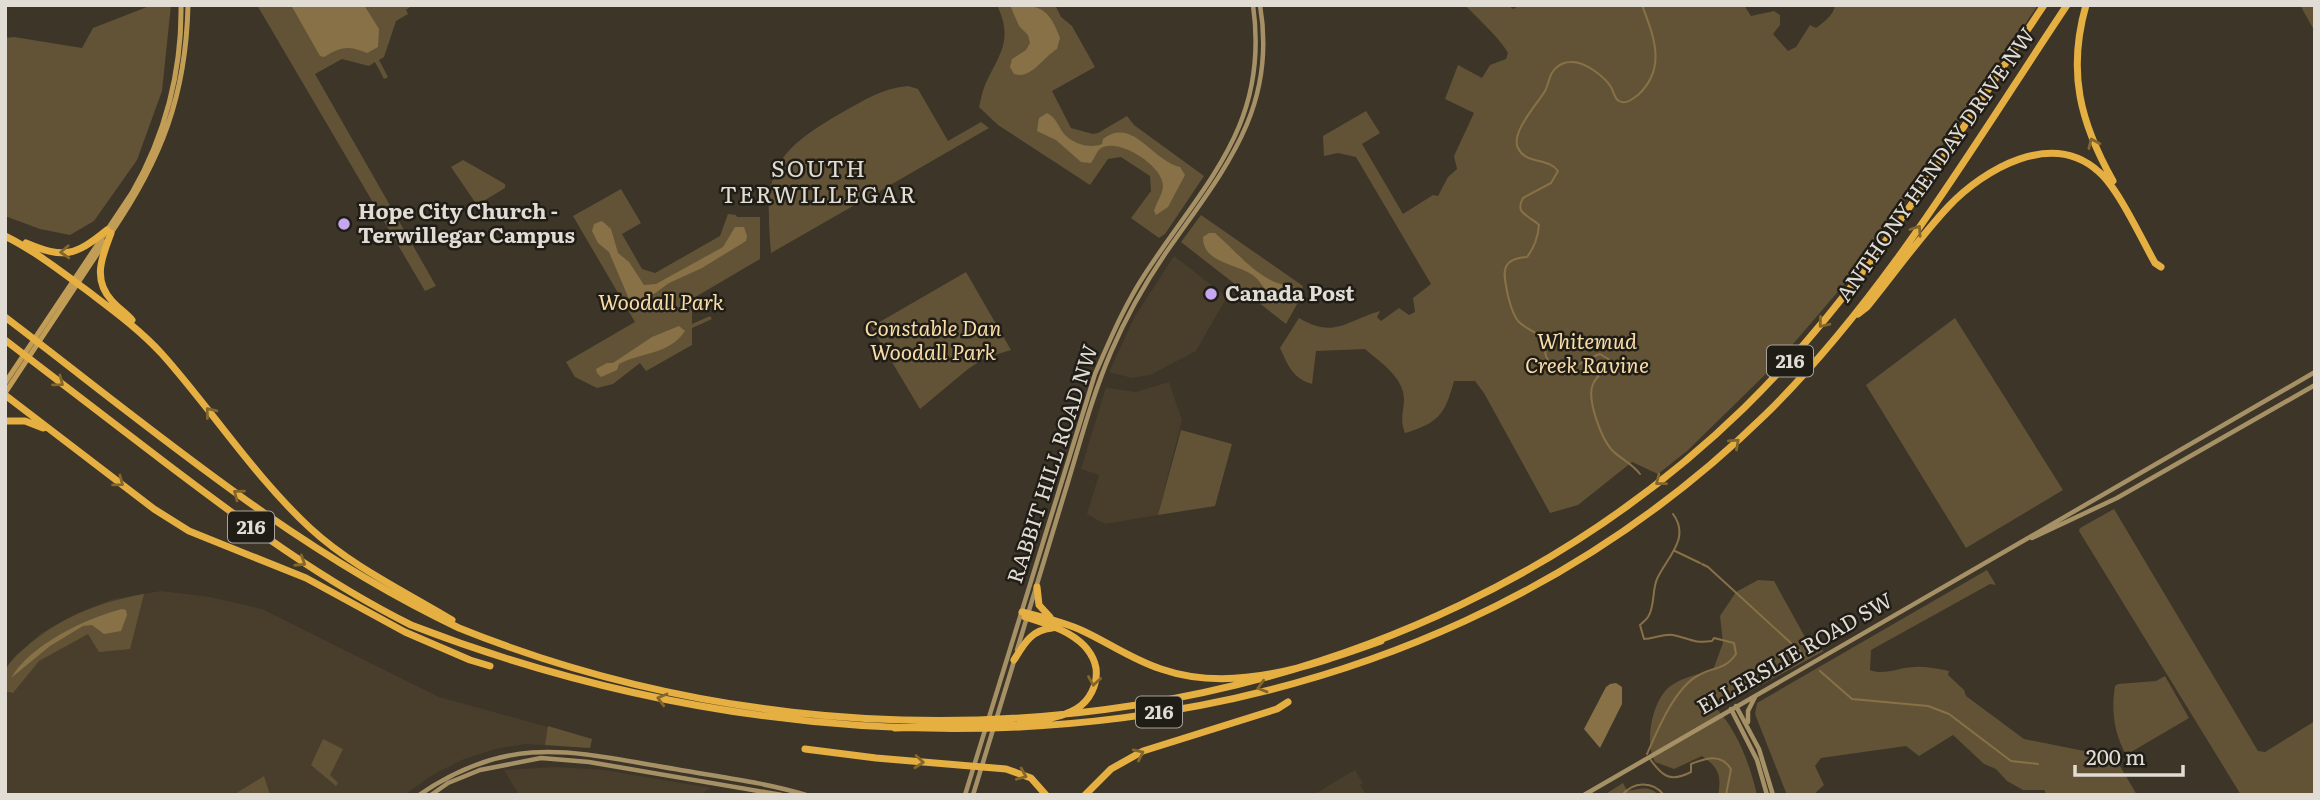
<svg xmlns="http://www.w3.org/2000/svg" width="2320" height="800" font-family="Literata,serif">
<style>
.built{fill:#483e2b}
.green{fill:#625337}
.water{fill:#887146}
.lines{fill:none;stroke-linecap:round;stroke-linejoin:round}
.stream{stroke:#887146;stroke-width:2}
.secondary{stroke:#a69065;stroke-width:4.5}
.primary{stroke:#c19d55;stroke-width:5}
.motorway{stroke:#e6af41;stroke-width:7}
.oneway{stroke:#83662c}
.poi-dot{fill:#c5a7f1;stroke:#201d17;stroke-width:2.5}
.labels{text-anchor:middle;stroke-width:5;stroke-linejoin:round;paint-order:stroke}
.shield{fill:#201d17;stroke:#a7a39b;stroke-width:2}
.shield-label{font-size:19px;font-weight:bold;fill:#e1dcd4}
.street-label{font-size:21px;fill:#e1dcd4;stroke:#201d17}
.poi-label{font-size:21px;font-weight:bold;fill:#e1dcd4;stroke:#201d17;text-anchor:start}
.park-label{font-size:21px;font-style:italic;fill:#fadca6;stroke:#201d17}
.neighbourhood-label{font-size:23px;letter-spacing:2px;fill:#e1dcd4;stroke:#201d17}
</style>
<rect width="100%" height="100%" fill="#3c3528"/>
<path class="built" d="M1174,256L1227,297L1196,351L1150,375L1132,378L1109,372L1135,316Z
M1169,382L1182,420L1158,515L1105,524L1087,514L1099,475L1081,469L1105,390L1107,388L1136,392Z
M161,591L210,597L262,609L439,697L592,739L590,748L525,744L496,749L464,759L432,775L404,795H5V670L15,656L41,633L75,614L113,599Z
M555,767L604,770L711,788L699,795H519L504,770Z
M1355,770L1363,783L1360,785L1366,795H1313Z"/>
<path class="green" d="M152,5H171L162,91L137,160L94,221L70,235L40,229L5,216V38L14,37L82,48L93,28Z
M257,5H413L406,10L408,14L396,21L384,57L379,60L388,77L384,79L375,62L369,66L342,59L315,74L436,286L425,291Z
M997,5H1055L1061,17L1072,26L1095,67L1052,91L1071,128L1093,134L1098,133L1127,116L1134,125L1204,176L1165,234L1159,238L1131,218L1151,191L1150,176L1121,157L1108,159L1090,185L998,125L979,107C981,100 982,92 985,85C999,54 1014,41 997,5Z
M1465,5H1508L1513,9L1520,5H1744L1751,16L1774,11L1780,15V25L1773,34L1788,51L1796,47L1810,25L1816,28C1824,22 1834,15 1835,5H2038L1860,266L1775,365L1687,451L1658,474L1632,462L1578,505L1550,513L1484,393L1475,381H1454C1445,414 1439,423 1405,433C1400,420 1403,414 1404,401C1405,378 1380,362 1365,349L1316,351L1312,384C1292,378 1288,365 1280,348L1299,318C1334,339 1346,321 1380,311L1377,317L1381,321L1399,308L1409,315L1415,312L1413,298L1431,284L1356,157L1338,153L1324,156L1323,136L1366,111L1380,133L1362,144L1403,214L1433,195L1438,196L1448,177L1457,169L1454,156L1474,113L1445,99L1458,65L1482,78L1490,65L1506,59L1508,53C1500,38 1478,19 1465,5Z
M2300,5H2315V32Z
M908,86L918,89L948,141L981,122L989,128L880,191L878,196L874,199L867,198L771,253C764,172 771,153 843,112C864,100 883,88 908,86Z
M463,160L505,184V188L477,205L451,167Z
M621,189L641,223L622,234L642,269L655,273L720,236L728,214L736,215L737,217H760V259L692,299V324L710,316L712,319L692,328V345L646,371L640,363L613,384L597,388L575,377L566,362L635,322L573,216Z
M1201,215L1303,286L1301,297L1286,324L1181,242Z
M966,272L1011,350L985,358L968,369L920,409L871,327Z
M1955,318L2063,490L1966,548L1866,385Z
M1181,430L1232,444L1215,506L1158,515Z
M2114,509L2258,751L2265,752L2315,721V795H2241L2079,531L2080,528Z
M1987,570L1996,585L1990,584L1871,650L1870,670C1884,676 1900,667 1915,667C1926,666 1938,669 1949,671L1948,675L1964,690L1966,696L2024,739L2099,754H2113L2137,795H2047L2044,790H2023L2007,781L1996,769L1984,764L1953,735L1919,756L1906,746L1821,758L1815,766L1824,785L1813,795H1787L1755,714L1757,703Z
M1758,580L1774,581L1810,646L1824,651L1717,709C1738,732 1750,765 1757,795H1718C1722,775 1718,767 1702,756L1674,769L1655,762C1644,743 1652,698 1672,685C1684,677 1699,674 1713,670L1723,643L1720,616L1736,592Z
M144,594L130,649L99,652L88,634L39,661L13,693L5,691C5,684 4,674 6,669C10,661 18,654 25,648C59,618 99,602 144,594Z
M2165,676L2189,718L2126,755C2114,732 2111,712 2115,686L2118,684L2156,681Z
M548,726L592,739L590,748L545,745Z
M323,739L343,749L330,775L338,783L336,786L311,765Z
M264,776L270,795H236L235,794Z
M1623,783L1627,791C1638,789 1651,785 1658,795H1604Z"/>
<path class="water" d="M291,5H364L379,29L378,47L367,53C348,45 341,47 324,57L320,56Z
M1010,5C1040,5 1049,8 1060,38L1057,49C1042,58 1031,80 1014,74L1010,67L1012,59L1026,50L1030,43L1028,35L1019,26Z
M1047,113C1057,118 1058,127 1065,135C1074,144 1090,149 1102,144L1103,139C1133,116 1151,160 1180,167L1185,175L1168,207L1156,215L1154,211C1156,203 1163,194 1163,186C1163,165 1116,136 1100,149C1097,151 1094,159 1091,163L1081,162L1056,140L1037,131L1039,118Z
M602,221L611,229L618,253L629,262L644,285L656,284L723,247L735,227H744L747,236L746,241L702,268L669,283L654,294L639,301L629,299L609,252L598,243L592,231L594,224Z
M1209,233H1215C1236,251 1256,278 1284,285L1287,295L1284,299C1265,298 1265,285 1254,276C1237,263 1203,264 1203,237Z
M679,326L685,331C669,355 642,352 619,364L617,370L601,377L597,373L596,369L607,363H613L652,337Z
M122,609L126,610L127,615L121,631L104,634L92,625L83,626L50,646L11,678C30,645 86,618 122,609Z
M1616,683L1622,687V704L1600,748L1584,729L1606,687L1610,684Z"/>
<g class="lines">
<path class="stream" d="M1640,474C1632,463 1620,459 1611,449C1601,437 1588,402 1592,387C1594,378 1603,372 1610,366V360L1600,354C1586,358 1567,377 1553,366C1543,357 1545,351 1546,340C1538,333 1526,329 1519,322C1513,316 1510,304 1508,296C1504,275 1498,259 1527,257C1534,248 1538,237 1539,225C1529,215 1514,214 1523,198L1551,183L1558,171C1548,157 1526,165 1518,148C1510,133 1538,103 1545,91C1549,84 1549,73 1556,68C1560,64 1566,62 1571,62C1584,61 1604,76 1611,87C1614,92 1614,98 1619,101C1626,105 1632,99 1638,95C1667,68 1654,37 1642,5
M1675,551L1700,563
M1702,564L1708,567L1804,655
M1820,671L1852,699L1928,706L1949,714L2011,761L2038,764
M1647,754C1657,731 1675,687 1699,675C1715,666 1724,671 1736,654L1734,643L1714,638L1712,641C1693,644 1689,638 1673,635C1665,633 1653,639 1644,639L1640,625C1643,622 1646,620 1648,617C1655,607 1652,590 1657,579C1667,557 1691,538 1673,514
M1650,759C1662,776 1670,783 1691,772V764C1706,758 1721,753 1731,769L1726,795
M1622,795C1633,782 1652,780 1664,795"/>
<path class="secondary" d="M2032,538L2117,498L2315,385
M1017,650C1034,594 1051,538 1068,482C1081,439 1093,394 1111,352C1126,317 1144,285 1165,254C1221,173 1278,111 1260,5
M1736,706L1759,749L1773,795
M1731,709L1757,760L1767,795
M1748,722V711L1755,697
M419,795C511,732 574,752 675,769C719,777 763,782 806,795
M431,795L448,783L480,770L541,758L589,762L782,795
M965,795L1095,374C1110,340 1124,306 1145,274C1205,182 1270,125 1253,5
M973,795L1015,658
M1584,795L2315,372"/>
<path class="primary" d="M111,233C161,160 186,96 188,5
M5,383L132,193C165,136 182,71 181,5
M5,393L105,242"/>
<path class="motorway" d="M2086,5C2067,72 2080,122 2113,181
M111,233C102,257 92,279 112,301C118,308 126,313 132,320
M5,236C35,251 62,272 89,292C114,311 140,330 162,354C212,410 254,476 310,528C351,566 404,591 452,620
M26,243C64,259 75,256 107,230
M1858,314L1867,307C1894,274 1919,238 1948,207C1984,169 2052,129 2099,172C2118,188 2142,240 2155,263L2161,267
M5,317C151,428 292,549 459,628C885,800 1408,735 1744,408C1865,290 1951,144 2044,5
M5,340C58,380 110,421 163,461C242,521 321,580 411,625C863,800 1404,768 1766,414C1885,297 1974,144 2067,5
M5,395L154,509L189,531L306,578L405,632L470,660L490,666
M5,421H25L43,428
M1037,587L1039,605L1050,617
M1022,612C1042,617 1064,622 1083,631C1109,643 1133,660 1161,669C1233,694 1311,666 1381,641
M1014,660C1024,644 1031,630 1052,628
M895,728C937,725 1042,730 1076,709C1090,701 1098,684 1096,668C1090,636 1051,625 1025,617
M805,749L876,758L1006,769L1031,778L1046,795
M1085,795L1111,769L1143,751L1277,709L1288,702"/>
</g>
<defs><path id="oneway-chevron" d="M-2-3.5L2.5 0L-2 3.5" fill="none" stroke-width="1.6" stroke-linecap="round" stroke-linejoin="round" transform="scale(1.75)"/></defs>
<g class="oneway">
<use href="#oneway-chevron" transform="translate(2093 143) rotate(-114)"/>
<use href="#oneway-chevron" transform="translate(1917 230) rotate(-56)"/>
<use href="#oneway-chevron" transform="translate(65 252) rotate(177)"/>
<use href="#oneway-chevron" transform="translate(1823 323) rotate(130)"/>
<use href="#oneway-chevron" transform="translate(59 382) rotate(37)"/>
<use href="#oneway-chevron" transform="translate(210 412) rotate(-129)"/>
<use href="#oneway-chevron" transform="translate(1735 443) rotate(-42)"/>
<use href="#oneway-chevron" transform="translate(1660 481) rotate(142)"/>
<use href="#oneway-chevron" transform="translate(119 482) rotate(37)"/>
<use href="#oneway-chevron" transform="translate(238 494) rotate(-143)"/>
<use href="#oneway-chevron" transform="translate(301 562) rotate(33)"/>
<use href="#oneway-chevron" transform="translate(1094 681) rotate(99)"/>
<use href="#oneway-chevron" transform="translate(1262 687) rotate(164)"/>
<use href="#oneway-chevron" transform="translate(662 699) rotate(-165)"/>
<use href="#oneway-chevron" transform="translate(1139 754) rotate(-25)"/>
<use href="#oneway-chevron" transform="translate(919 762) rotate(5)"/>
<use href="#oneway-chevron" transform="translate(1022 775) rotate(23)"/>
</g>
<g class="poi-dot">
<circle cx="344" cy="224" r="7"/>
<circle cx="1211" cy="294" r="7"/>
</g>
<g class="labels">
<g class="shield">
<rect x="1767" y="345.5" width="46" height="31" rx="5"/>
<rect x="228" y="511.5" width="46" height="31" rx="5"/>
<rect x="1136" y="696.5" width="46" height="31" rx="5"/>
</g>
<g class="shield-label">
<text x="1790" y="368">216</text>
<text x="251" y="534">216</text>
<text x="1159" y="719">216</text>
</g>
<g class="street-label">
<text transform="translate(1936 165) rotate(-55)" y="7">ANTHONY HENDAY DRIVE NW</text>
<text transform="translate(1053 464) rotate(-72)" y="7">RABBIT HILL ROAD NW</text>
<text transform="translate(1795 654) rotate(-30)" y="7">ELLERSLIE ROAD SW</text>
</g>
<g class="poi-label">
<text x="358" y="219">Hope City Church -<tspan x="358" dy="24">Terwillegar Campus</tspan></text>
<text x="1225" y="301">Canada Post</text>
</g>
<g class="park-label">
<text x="661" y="310">Woodall Park</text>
<text x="933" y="336">Constable Dan<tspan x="933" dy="24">Woodall Park</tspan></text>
<text x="1587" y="349">Whitemud<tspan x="1587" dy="24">Creek Ravine</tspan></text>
</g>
<g class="neighbourhood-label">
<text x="819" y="177">SOUTH<tspan x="819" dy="26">TERWILLEGAR</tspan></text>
</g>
</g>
<rect width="2320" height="800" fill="none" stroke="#e1dcd4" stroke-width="14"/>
<path d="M2075 765v10h108v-10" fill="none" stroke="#e1dcd4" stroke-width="3.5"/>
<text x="2086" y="765" font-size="21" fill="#e1dcd4" stroke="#201d17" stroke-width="5" paint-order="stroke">200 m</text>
</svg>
